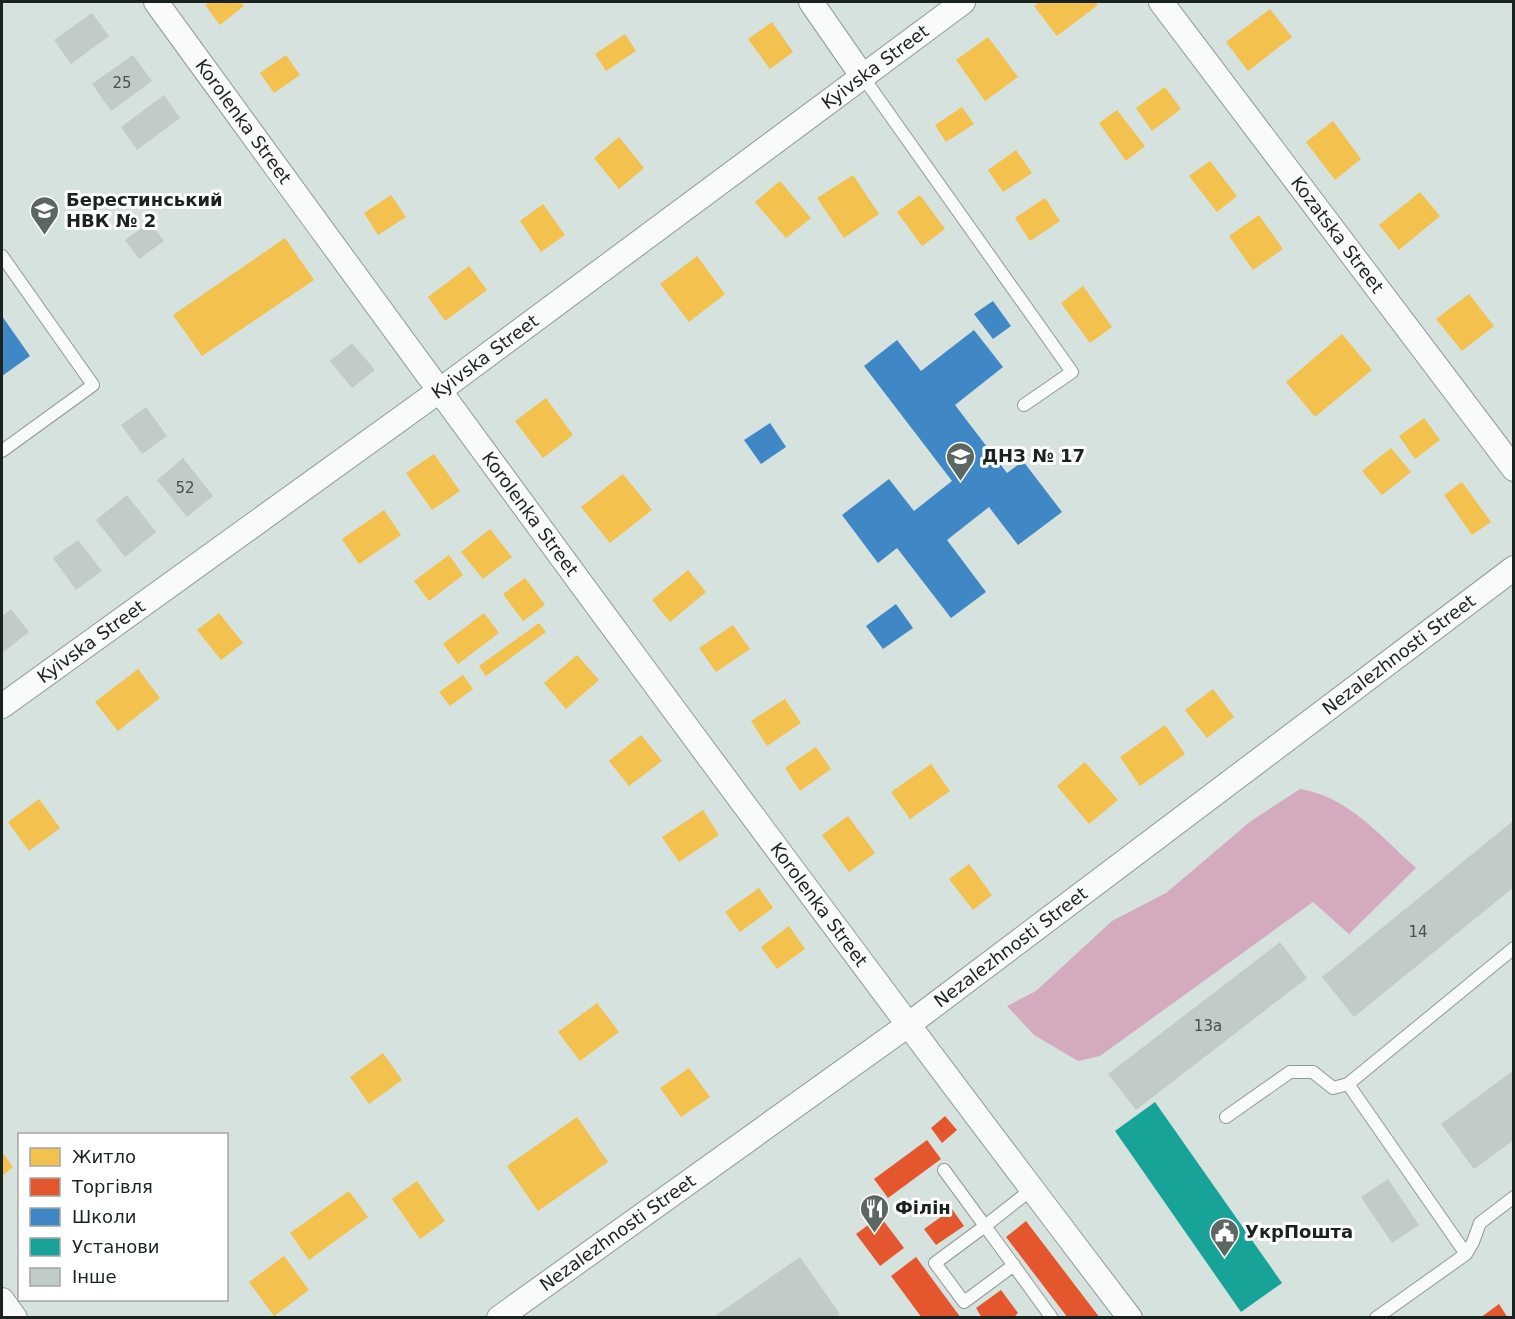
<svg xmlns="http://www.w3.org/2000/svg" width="1515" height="1319" font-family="'DejaVu Sans',sans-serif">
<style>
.forest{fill:#d4aabf}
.homes{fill:#f2c14e}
.shops{fill:#e4572e}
.schools{fill:#3f88c5}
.public{fill:#17a398}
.building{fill:#c1cbc8}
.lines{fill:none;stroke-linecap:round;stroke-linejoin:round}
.service-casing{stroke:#909996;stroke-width:14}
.minor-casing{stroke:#909996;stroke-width:26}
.service{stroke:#f9fbfa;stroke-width:12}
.minor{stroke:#f9fbfa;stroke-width:24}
.labels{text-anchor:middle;stroke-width:6;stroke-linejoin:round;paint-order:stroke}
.number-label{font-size:15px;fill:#464f4c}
.street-label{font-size:18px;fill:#1b2320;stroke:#fff}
.poi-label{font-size:18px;font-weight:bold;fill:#1b2320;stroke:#fff;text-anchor:start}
</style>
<rect width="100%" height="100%" fill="#d6e2de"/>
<path class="forest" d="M1300,789C1348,796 1381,837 1416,868L1349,934L1313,902L1100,1056L1078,1061L1034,1035L1007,1006L1036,991L1112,921L1166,893L1251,821Z"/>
<path class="homes" d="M210,2H240L244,6L220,25L205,5Z
M1040,2H1095L1098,5L1057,36L1034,6Z
M1270,9L1292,37L1248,71L1226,42Z
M772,22L793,52L770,69L748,39Z
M625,34L636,51L606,71L595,54Z
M988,37L1018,77L985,101L956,60Z
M286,55L300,75L274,93L260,73Z
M1165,87L1181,109L1152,131L1136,108Z
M962,107L974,124L946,142L935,125Z
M1117,110L1145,146L1126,161L1099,123Z
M1333,121L1361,159L1335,180L1306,142Z
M619,137L644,168L619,189L594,158Z
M1016,150L1032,173L1003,192L988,170Z
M1210,161L1237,196L1217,212L1189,176Z
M853,175L879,214L844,238L817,198Z
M780,181L811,218L786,238L755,202Z
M1420,192L1440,216L1399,250L1379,225Z
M391,195L406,217L378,235L364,213Z
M920,195L945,229L922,246L897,212Z
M1045,198L1060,221L1030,241L1015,218Z
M543,204L565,235L541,252L520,221Z
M1259,215L1283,249L1253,270L1229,236Z
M285,238L314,280L202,356L173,315Z
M697,256L725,294L689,322L660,284Z
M469,266L487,290L445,321L428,297Z
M1083,286L1112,327L1090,343L1061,303Z
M1469,294L1494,326L1462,351L1436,319Z
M1342,334L1372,370L1315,417L1286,382Z
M546,398L573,435L543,458L515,421Z
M1424,418L1440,440L1415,459L1399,436Z
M1391,448L1411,472L1382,495L1362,471Z
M434,454L460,491L432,510L406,473Z
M623,474L652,510L610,543L581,507Z
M1462,482L1491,522L1472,535L1444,495Z
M384,510L401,535L359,564L342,539Z
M490,529L512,557L483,579L461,552Z
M449,555L463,575L429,601L414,581Z
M688,570L706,592L670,622L652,600Z
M525,578L545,605L523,621L503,594Z
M219,613L243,643L221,660L197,630Z
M484,613L499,633L458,664L443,644Z
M539,623L546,632L486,676L479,666Z
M733,625L750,649L716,672L699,648Z
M577,655L599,680L566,709L544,683Z
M138,669L160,698L118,731L95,702Z
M463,675L473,689L450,706L439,692Z
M1213,689L1234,717L1207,738L1185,710Z
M785,699L801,723L767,746L751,721Z
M1165,725L1185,754L1140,786L1120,757Z
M641,735L662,761L629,786L609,761Z
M816,747L831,769L800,791L785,768Z
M1085,762L1118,800L1089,824L1057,786Z
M931,764L950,791L910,819L891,792Z
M39,799L60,828L29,851L8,822Z
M703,810L719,835L679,862L662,837Z
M848,816L875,853L849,872L822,835Z
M969,864L992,895L973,910L949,879Z
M759,888L773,908L740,932L725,912Z
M789,926L805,949L777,969L761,947Z
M597,1003L619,1032L580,1061L558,1032Z
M383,1053L402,1080L369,1104L350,1077Z
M689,1068L710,1097L681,1117L660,1088Z
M577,1117L608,1162L538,1211L507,1166Z
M2,1152L13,1167L2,1176Z
M417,1181L445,1221L420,1239L392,1199Z
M349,1191L368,1217L309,1260L290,1233Z
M284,1256L309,1290L274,1316L249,1282Z"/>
<path class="shops" d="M945,1116L957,1130L942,1143L931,1128Z
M927,1140L941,1159L888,1198L874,1179Z
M952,1209L964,1226L936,1245L924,1229Z
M880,1216L904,1248L880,1266L856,1234Z
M1026,1221L1100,1318H1068L1006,1237Z
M916,1257L961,1318H922L891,1276Z
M1001,1290L1018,1313L1013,1318H982L976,1308Z
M1499,1304L1508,1318H1480Z"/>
<path class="schools" d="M993,301L1011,326L993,339L974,314Z
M2,316L30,356L2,376Z
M974,330L1003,367L955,405L1007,473L1023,461L1062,512L1018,545L989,507L947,540L986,592L951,618L897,548L878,563L842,515L889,479L914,511L952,481L864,366L897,340L921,371Z
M770,423L786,447L761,464L744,440Z
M896,604L913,628L883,649L866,626Z"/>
<path class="public" d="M1155,1102L1282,1283L1241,1312L1115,1131Z"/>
<path class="building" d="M92,13L109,36L71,64L54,40Z
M133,55L152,81L111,111L92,84Z
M164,95L180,118L137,150L121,127Z
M150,222L164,241L139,259L125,240Z
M352,343L375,370L352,388L330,361Z
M146,407L167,436L142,454L121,425Z
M183,458L213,496L187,517L157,480Z
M127,495L156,532L125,557L96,520Z
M78,540L102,571L76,590L53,558Z
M11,609L29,632L2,653V616Z
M1514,820V887L1354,1017L1322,977Z
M1280,942L1307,978L1136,1110L1108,1074Z
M1514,1070V1140L1474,1169L1441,1124Z
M1388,1179L1419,1225L1392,1243L1361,1197Z
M800,1257L840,1314L835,1318H712Z"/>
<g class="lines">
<defs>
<path id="service" d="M863,77L1072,372L1024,405
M2,256L93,385L2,451
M1348,1084L1466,1254
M1226,1117L1290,1072H1313L1333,1088L1348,1084L1514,948
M944,1170L985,1226L935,1263L964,1302L1014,1265
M1032,1189L985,1226L1052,1318
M1376,1318L1466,1254L1473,1242L1480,1223L1514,1197"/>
<g id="minor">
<path id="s1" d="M156,2C477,443 799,884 1130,1318"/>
<path d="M811,2L863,77"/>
<path id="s2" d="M1161,2L1514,469"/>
<path id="s3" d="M2,706L439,391L963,2"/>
<path d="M2,1300L15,1318"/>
<path id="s4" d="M499,1318L908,1025L1514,568"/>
</g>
</defs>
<use href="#service" class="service-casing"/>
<use href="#minor" class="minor-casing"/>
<use href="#service" class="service"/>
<use href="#minor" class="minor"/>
</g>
<defs>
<symbol id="school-pin" viewBox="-11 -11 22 30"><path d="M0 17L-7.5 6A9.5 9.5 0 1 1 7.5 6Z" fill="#5c6662" stroke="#fff"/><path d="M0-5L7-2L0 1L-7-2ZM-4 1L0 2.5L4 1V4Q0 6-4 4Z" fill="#fff"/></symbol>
<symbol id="restaurant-pin" viewBox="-11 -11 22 30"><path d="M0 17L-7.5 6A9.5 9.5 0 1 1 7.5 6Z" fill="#5c6662" stroke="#fff"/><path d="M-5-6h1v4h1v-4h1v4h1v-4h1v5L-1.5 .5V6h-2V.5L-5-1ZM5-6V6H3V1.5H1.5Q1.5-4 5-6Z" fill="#fff"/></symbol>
<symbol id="civic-pin" viewBox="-11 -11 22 30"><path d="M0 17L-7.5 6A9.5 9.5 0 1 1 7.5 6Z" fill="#5c6662" stroke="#fff"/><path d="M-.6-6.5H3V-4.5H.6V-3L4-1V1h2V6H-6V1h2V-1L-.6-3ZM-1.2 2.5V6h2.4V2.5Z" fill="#fff"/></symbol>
</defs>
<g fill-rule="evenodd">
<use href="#school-pin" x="28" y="194" width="33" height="45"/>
<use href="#school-pin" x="944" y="440" width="33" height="45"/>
<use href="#restaurant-pin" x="858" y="1192" width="33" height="45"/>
<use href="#civic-pin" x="1208" y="1216" width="33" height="45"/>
</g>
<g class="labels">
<g class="number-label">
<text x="122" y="88">25</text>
<text x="185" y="493">52</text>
<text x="1418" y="937">14</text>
<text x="1208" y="1031">13а</text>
</g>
<g class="street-label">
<text dy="6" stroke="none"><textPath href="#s3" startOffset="1082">Kyivska Street</textPath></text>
<text dy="6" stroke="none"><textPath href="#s1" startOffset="148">Korolenka Street</textPath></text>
<text dy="6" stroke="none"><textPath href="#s2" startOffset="292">Kozatska Street</textPath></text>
<text dy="6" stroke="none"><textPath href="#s3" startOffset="596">Kyivska Street</textPath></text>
<text dy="6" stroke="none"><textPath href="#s1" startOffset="634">Korolenka Street</textPath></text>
<text dy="6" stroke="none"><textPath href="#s3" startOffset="110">Kyivska Street</textPath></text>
<text dy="6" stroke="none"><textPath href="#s4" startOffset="1118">Nezalezhnosti Street</textPath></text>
<text dy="6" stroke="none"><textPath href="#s1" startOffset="1120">Korolenka Street</textPath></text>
<text dy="6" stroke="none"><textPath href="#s4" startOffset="632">Nezalezhnosti Street</textPath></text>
<text dy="6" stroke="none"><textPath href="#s4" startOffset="146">Nezalezhnosti Street</textPath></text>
</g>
<g class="poi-label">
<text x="66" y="206">Берестинський<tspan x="66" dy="21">НВК № 2</tspan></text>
<text x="982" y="462">ДНЗ № 17</text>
<text x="895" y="1214">Філін</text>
<text x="1245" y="1238">УкрПошта</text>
</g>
</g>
<rect width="1515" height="1319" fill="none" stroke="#1b2320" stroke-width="6"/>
<rect x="18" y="1133" width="210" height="168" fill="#ffffff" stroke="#a4a7a6" stroke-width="1.5"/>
<rect x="30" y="1148" width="30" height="18" fill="#f2c14e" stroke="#a4a7a6" stroke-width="1.5"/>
<text x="72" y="1163" font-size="18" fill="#1b2320">Житло</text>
<rect x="30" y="1178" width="30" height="18" fill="#e4572e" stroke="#a4a7a6" stroke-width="1.5"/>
<text x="72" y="1193" font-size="18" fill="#1b2320">Торгівля</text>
<rect x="30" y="1208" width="30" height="18" fill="#3f88c5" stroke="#a4a7a6" stroke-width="1.5"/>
<text x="72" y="1223" font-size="18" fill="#1b2320">Школи</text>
<rect x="30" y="1238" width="30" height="18" fill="#17a398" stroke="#a4a7a6" stroke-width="1.5"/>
<text x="72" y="1253" font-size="18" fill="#1b2320">Установи</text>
<rect x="30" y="1268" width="30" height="18" fill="#c1cbc8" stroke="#a4a7a6" stroke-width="1.5"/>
<text x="72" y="1283" font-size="18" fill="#1b2320">Інше</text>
</svg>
